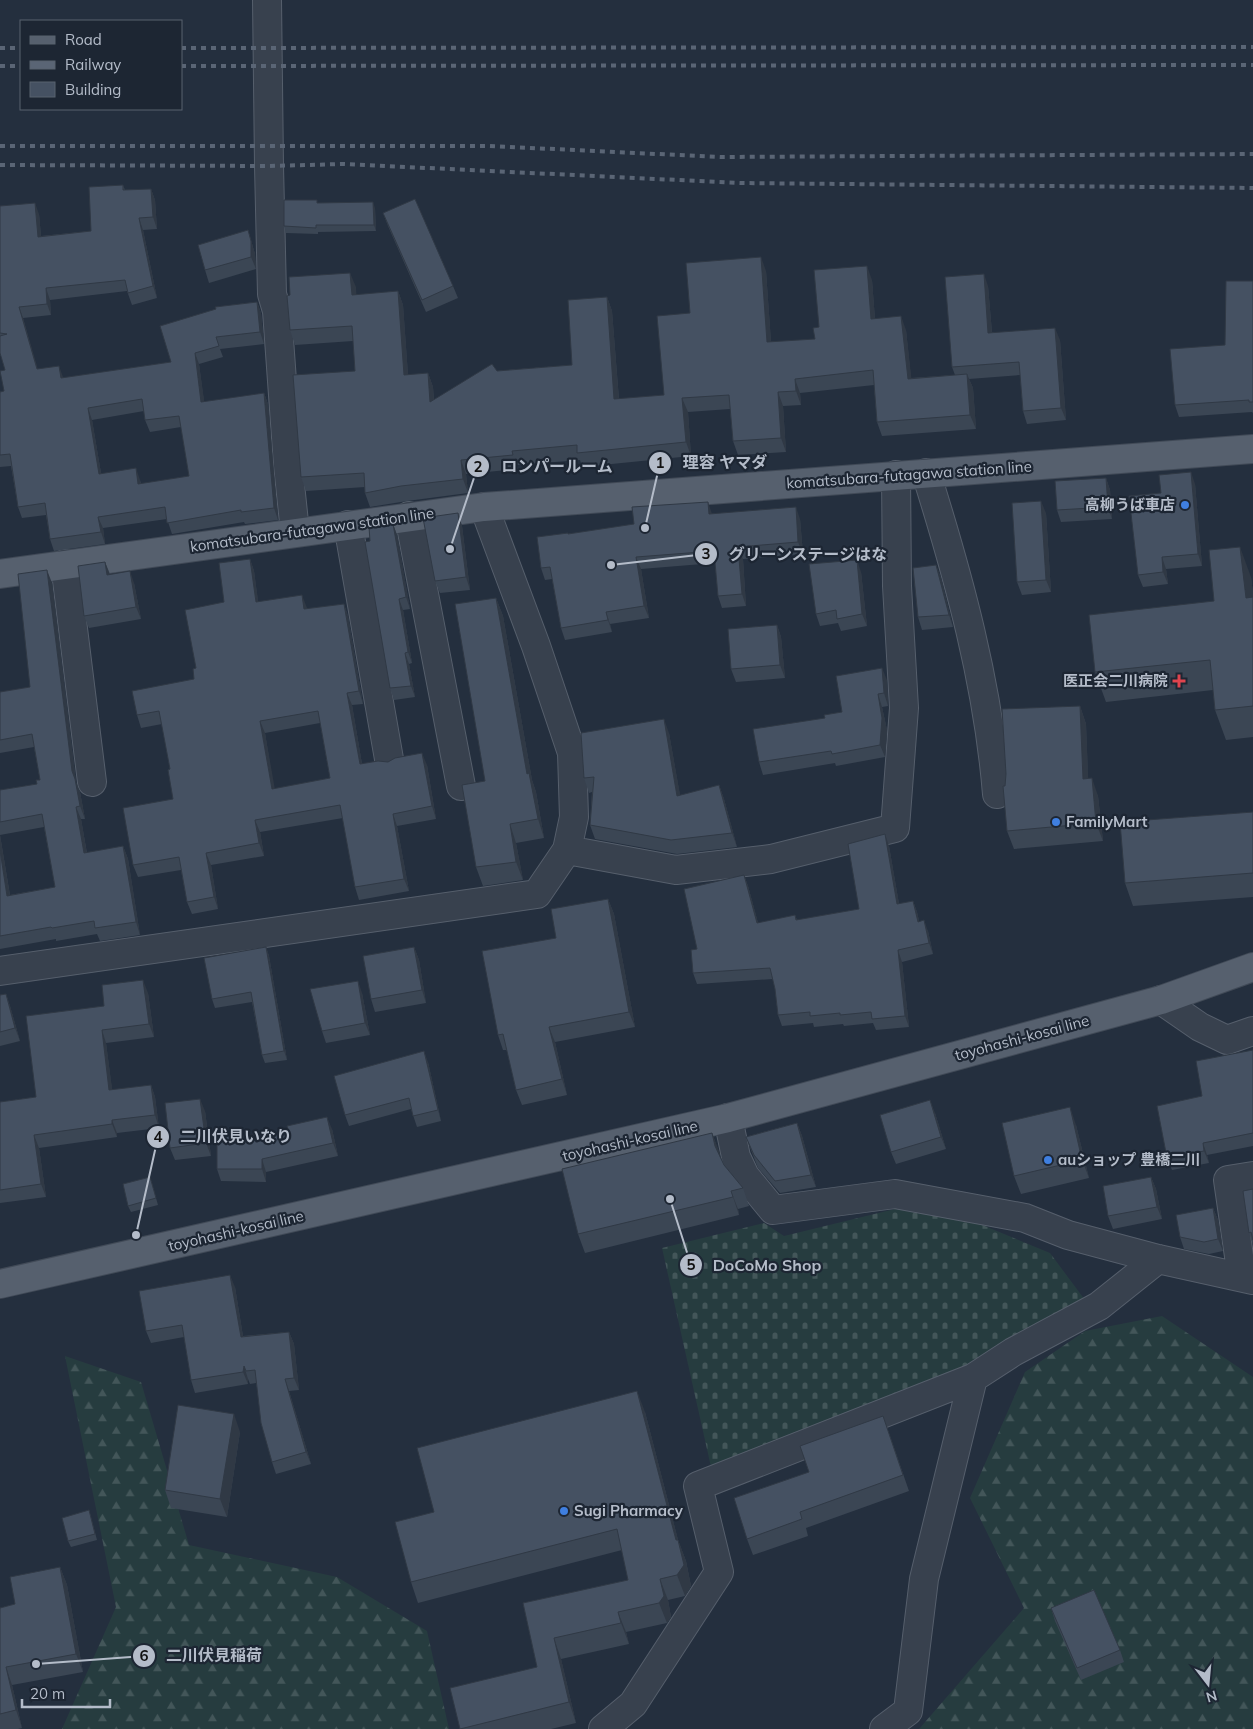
<svg xmlns="http://www.w3.org/2000/svg" width="1253" height="1729" font-family="Mulish,'Noto Sans JP',sans-serif">
<style>
.forest{fill:url(#forest-firs)}
.cemetery{fill:url(#cemetery-stones)}
.lines{fill:none;stroke-linecap:round;stroke-linejoin:round}
.minor-casing{stroke:#565f6c;stroke-width:30}
.major-casing{stroke:#414a57;stroke-width:30}
.minor{stroke:#38414e;stroke-width:28}
.major{stroke:#56606e;stroke-width:28}
.rail{stroke:#5a6575;stroke-width:4;stroke-dasharray:5 5;stroke-linecap:butt}
.wall{fill:#3b4654;fill-rule:evenodd}
.shaded-wall{fill:#303945}
.building{fill:#455162;stroke:#303945;fill-rule:evenodd}
.shop-dot{fill:#3f7fe0;stroke:#1d2633;stroke-width:2}
.health-dot{fill:#e0444e;stroke:#1d2633;stroke-width:2}
.labels{text-anchor:middle;stroke-width:4.5;stroke-linejoin:round;paint-order:stroke}
.street-label{font-size:15px;fill:#b4bcc9;stroke:#1d2633}
.poi-label{font-size:15px;font-weight:bold;fill:#b4bcc9;stroke:#1d2633;text-anchor:start}
.leader{fill:none;stroke:#b4bcc9;stroke-width:2}
.callout-dot{fill:#b4bcc9;stroke:#1d2633;stroke-width:2}
.mark-label{font-size:15px;text-anchor:middle;font-weight:bold;fill:#111}
.callout-label{font-size:16px;text-anchor:middle;font-weight:bold;fill:#b4bcc9;stroke:#1d2633;stroke-width:4.5;stroke-linejoin:round;paint-order:stroke}
</style>
<defs>
<pattern id="forest-firs" width="22" height="20" patternUnits="userSpaceOnUse" patternTransform="scale(1.25)"><rect width="22" height="20" fill="#263c3f"/><path d="M5 1l3.5 6h-7zM16 11l3.5 6h-7z" fill="#435659"/></pattern>
<pattern id="cemetery-stones" width="16" height="16" patternUnits="userSpaceOnUse" patternTransform="scale(1.25)"><rect width="16" height="16" fill="#263c3f"/><path d="M2 7V4a2 2 0 0 1 4 0v3zM10 15v-3a2 2 0 0 1 4 0v3z" fill="#435659"/></pattern>
</defs>
<rect width="100%" height="100%" fill="#242f3e"/>
<path class="forest" d="M1162,1316L1253,1377V1729H919L1024,1608L970,1498L1025,1372L1085,1331Z
M65,1356L141,1382L189,1545L337,1577L427,1631L449,1729H62L116,1607Z"/>
<path class="cemetery" d="M895,1209L980,1224L1050,1253L1085,1300L982,1362L711,1467L662,1248L764,1223L784,1236Z"/>
<g class="lines">
<defs>
<path id="minor" d="M267,0L269,166L272,294L277,311L288,465L295,532
M926,473C959,578 988,684 997,794
M409,516L461,786
M348,525L389,759
M65,564L92,782
M567,850L676,870L771,859L895,828L904,708L897,586L896,475
M0,971L537,894L567,850L574,817L572,753L536,646L484,507
M1161,1000L1200,1027L1227,1040L1253,1031
M728,1118L736,1157L745,1176L773,1210L895,1194L1025,1218L1068,1235L1158,1259L1253,1280
M1242,1277L1228,1180L1253,1176
M603,1729L633,1704L719,1572L698,1486L973,1378
M884,1729L908,1711L924,1579L973,1378L1013,1352L1099,1306L1158,1259"/>
<path id="major" d="M0,574L484,507L1253,449
M0,1284L728,1118L1161,1000L1253,967"/>
</defs>
<use href="#minor" class="minor-casing"/>
<use href="#major" class="major-casing"/>
<use href="#minor" class="minor"/>
<use href="#major" class="major"/>
<path class="rail" d="M0,48H21
M181,48L1253,47
M0,66H21
M181,66L1253,65
M0,146H490L720,157L1253,154
M0,165L269,166L344,164L740,183L1253,188"/>
</g>
<path class="wall" d="M123,185L125,190L151,189L155,200L157,229L143,230L157,298L132,305L127,291L50,300L51,315L23,318L37,369L63,378L171,362L257,302L261,313L264,344L220,349L223,357L199,364L204,402L264,393L268,404L278,520L245,524L244,522L172,534L167,519L103,528L105,544L54,551L50,539L46,515L22,518L18,507L11,466L0,467V392L4,391L5,370L0,353V206L39,214L41,236L91,231ZM144,411L145,420L150,432L181,427L189,476L141,484L140,480L101,473L92,420Z
M318,203L375,208L376,231L318,232V234L286,233L284,226Z
M383,213L453,286L458,298L426,312L388,226Z
M248,230L255,254L256,269L209,283L205,270Z
M766,271L771,342L815,339L819,327L872,280L875,319L906,330L911,378L955,375L952,367L988,286L992,332L1060,340L1066,420L1027,424L1023,411L1020,375L969,379L973,388L976,429L882,436L877,422L874,385L800,393L801,405L783,406L786,452L738,455L733,441L730,409L688,412L691,456L582,467L580,460L517,465L518,469L466,474L468,493L407,501L370,507L365,493V487L306,491L301,477L355,371L353,341L295,345L290,330V295L356,287V295L398,291L403,305L408,375L428,373L433,387L434,400L497,371L572,365L607,297L612,311L619,399L664,395L690,313Z
M1253,281V413L1252,412L1179,417L1175,405L1225,345Z
M1106,478L1110,490L1112,519L1061,522L1057,510Z
M1195,484L1202,566L1166,569L1168,584L1143,587L1138,575L1161,493Z
M458,513L462,526L470,590L440,593L435,581Z
M1046,513L1051,592L1022,595L1017,582Z
M712,514L800,519L803,554L743,559L746,606L722,608L718,596L715,563L641,569L649,618L610,624L612,632L565,640L561,628L552,579L545,580L541,568L568,534Z
M393,524L397,535L410,609L403,610L412,663L409,664L415,697L394,700L390,688L370,541Z
M250,559L254,571L258,602L307,609L344,604L348,616L363,704L352,705L362,764L427,765L436,819L397,826L409,891L359,900L355,887L343,818L260,832L264,856L211,865L218,909L192,914L187,902L181,870L138,877L133,865L173,799L170,769L162,724L141,728L137,715L194,679L196,668L224,602ZM320,723L330,778L274,789L265,733Z
M105,562L110,574L134,583L141,619L89,628L84,616Z
M936,565L941,578L953,627L922,630L918,617Z
M861,572L867,626L841,631L838,623L820,626L816,614Z
M1251,577L1253,594V737L1226,740L1215,710L1213,690L1106,702L1095,672L1214,601Z
M52,583L76,782L80,792L85,819H81L87,853L123,846L128,859L140,935L100,941L97,934L56,941V939L0,949V790L37,784L40,780L34,747L0,753V692L30,687ZM44,827L55,887L10,895L0,835Z
M496,598L503,616L532,780L536,792L544,838L516,843L523,880L483,886L476,867L485,781Z
M777,625L781,637L785,678L736,682L731,669Z
M887,680L888,706L882,707L887,730L885,757L836,766L835,763L763,775L759,762L825,718L842,712Z
M1080,706L1086,724L1088,778L1098,796L1103,841L1014,849L1007,831L1005,786Z
M669,733L680,796L719,785L724,799L737,847L677,854L595,839L590,825L592,792L589,793L584,778Z
M1253,812V897L1133,906L1125,883Z
M889,846L899,904L913,901L917,912L919,921L928,931L933,954L902,962L909,1027L876,1030L873,1023L844,1026L843,1024L814,1027L813,1023L782,1026L778,1015L775,989L773,979L697,984L693,973L697,949L744,875L748,886L758,923L795,915L797,920L859,909Z
M608,899L614,914L635,1027L555,1042L567,1095L522,1105L516,1090L507,1050H503L498,1035L556,938Z
M266,947L269,956L287,1060L265,1063L262,1055L252,1002L215,1008L212,999Z
M414,947L419,960L426,1003L375,1012L371,999Z
M148,993L154,1037L106,1043L112,1090L151,1085L155,1097L159,1128L117,1133V1137L39,1148L46,1197L0,1203V1102L36,1097L104,1006Z
M362,993L370,1035L326,1043L322,1031Z
M6,994L10,1006L20,1041L0,1046V995Z
M1253,1050V1146L1207,1155L1209,1163L1172,1170L1167,1158L1202,1096Z
M428,1062L441,1121L417,1127L411,1109L349,1126L345,1115Z
M205,1111L211,1156L175,1160L170,1148Z
M935,1113L946,1149L896,1164L891,1152Z
M797,1123L802,1136L816,1187L780,1193L758,1168L746,1137Z
M1076,1125L1089,1178L1021,1194L1014,1176Z
M332,1129L338,1156L266,1172V1182L221,1181L217,1169L290,1135Z
M712,1133L720,1155L724,1165L743,1188L749,1206L738,1209L739,1215L585,1253L578,1234Z
M150,1177L158,1205L131,1212L128,1206Z
M1151,1177L1156,1189L1162,1219L1113,1229L1108,1216Z
M1253,1189V1245L1249,1233Z
M1213,1208L1218,1220L1223,1251L1209,1254L1184,1249L1180,1237Z
M235,1287L243,1336L289,1332L294,1344L299,1390L289,1391L311,1464L276,1474L272,1462L256,1383L250,1384L248,1379V1384L195,1393L191,1380L184,1337L151,1343L146,1331Z
M645,1412L678,1540L686,1561L691,1586L685,1596L668,1600L671,1617L667,1623L626,1632L629,1644L561,1659L576,1723L551,1729H460L537,1667L523,1603L628,1580L622,1550L418,1603L411,1582L434,1512Z
M883,1416L909,1491L806,1528L808,1536L753,1555L747,1539L809,1472Z
M240,1432L227,1517L171,1508L165,1490Z
M89,1510L97,1540L71,1547L68,1541Z
M60,1567L67,1585L83,1672L12,1685L22,1728L18,1729H0V1608L15,1604Z
M1051,1608L1120,1650L1124,1662L1081,1680L1055,1621Z"/>
<path class="shaded-wall" d="M151,189L155,200L157,229L153,217Z
M373,202L375,208L376,231L374,225Z
M35,203L39,214L42,248L38,237Z
M139,218L143,230L157,298L153,286Z
M248,230L255,254L256,269L251,257Z
M761,257L766,271L772,356L767,342Z
M867,266L872,280L876,333L871,319Z
M350,273L356,287L357,309L352,295Z
M984,274L988,286L993,345L988,333Z
M46,288L50,300L51,315L47,304Z
M398,291L403,305L409,389L404,375Z
M607,297L612,311L620,413L614,399Z
M257,302L261,313L264,344L260,332Z
M19,307L23,318L41,380L37,369Z
M901,316L906,330L913,393L908,379Z
M1055,328L1060,340L1066,420L1061,408Z
M195,353L199,364L206,414L201,402Z
M59,366L63,377L65,390L61,378Z
M428,373L433,387L435,417L430,402Z
M967,374L973,388L976,429L970,415Z
M795,379L800,393L801,405L796,391Z
M778,392L783,406L786,452L781,438Z
M264,393L268,404L278,520L274,508Z
M682,398L688,412L691,456L686,442Z
M88,408L92,420L103,485L99,474Z
M461,460L466,474L468,493L463,479Z
M136,468L140,480L142,496L138,484Z
M1191,472L1195,484L1202,566L1198,554Z
M1106,478L1110,490L1112,519L1108,507Z
M1041,501L1046,513L1051,592L1046,580Z
M708,502L712,514H709Z
M796,507L800,519L803,554L798,542Z
M458,513L462,526L470,590L466,577Z
M98,517L103,528L105,544L101,532Z
M393,524L397,535L410,609L406,597Z
M738,547L743,559L746,606L742,594Z
M1240,547L1251,577L1253,594V617L1246,598Z
M636,557L641,569L649,618L644,606Z
M1162,557L1166,569L1168,584L1163,572Z
M250,559L254,571L260,614L256,602Z
M857,560L861,572L867,626L862,614Z
M105,562L110,575H107Z
M936,565L941,578L953,627L949,615Z
M47,570L52,583L76,782L80,792L85,819L80,806L72,771Z
M130,571L134,583L141,619L136,607Z
M302,595L307,608L309,621L304,609Z
M496,598L503,616L532,780L536,792L544,838L538,819L527,774Z
M399,599L403,610L412,663L408,652Z
M344,604L348,616L363,704L359,691Z
M606,612L610,624L612,632L608,620Z
M777,625L781,637L785,678L780,665Z
M405,653L409,664L415,697L411,686Z
M882,668L887,680L888,706L884,693Z
M347,693L352,705L364,776L360,764Z
M878,694L882,707L887,730L885,757L880,745Z
M1080,706L1086,724L1089,797L1083,779Z
M664,719L669,733L683,811L677,796Z
M260,721L265,733L277,801L272,789Z
M422,753L427,765L436,819L432,806Z
M1092,778L1098,796L1103,841L1096,823Z
M719,785L724,799L737,847L732,833Z
M76,807L81,819L89,866L84,853Z
M393,814L397,826L409,891L404,879Z
M255,820L260,832L264,856L259,843Z
M510,824L516,843L523,880L516,862Z
M885,834L889,846L901,915L897,904Z
M0,835L12,908L7,896L0,850Z
M123,846L128,859L140,935L136,922Z
M206,853L211,865L218,909L214,897Z
M744,875L748,886L761,934L757,923Z
M608,899L614,914L635,1027L629,1012Z
M913,901L917,912L922,933L918,922Z
M924,920L928,931L933,954L929,943Z
M266,947L269,956L287,1060L284,1051Z
M414,947L419,960L426,1003L422,990Z
M898,950L902,962L909,1027L905,1016Z
M143,980L148,993L154,1037L149,1024Z
M358,981L362,993L370,1035L365,1023Z
M6,994L10,1006L20,1041L15,1028Z
M549,1027L555,1042L567,1095L562,1079Z
M102,1030L106,1043L114,1103L109,1090Z
M424,1051L428,1062L441,1121L438,1110Z
M151,1085L155,1097L159,1128L155,1115Z
M200,1099L205,1111L211,1156L206,1143Z
M930,1100L935,1113L946,1149L941,1137Z
M1070,1107L1076,1125L1089,1178L1082,1160Z
M327,1117L332,1129L338,1156L333,1143Z
M112,1120L117,1133V1137L112,1124Z
M797,1123L802,1136L816,1187L811,1175Z
M712,1133L719,1151L722,1164L715,1146Z
M34,1135L39,1148L46,1197L41,1184Z
M1203,1143L1207,1155L1209,1163L1204,1151Z
M262,1159L266,1172V1182L262,1169Z
M1151,1177L1156,1189L1162,1219L1157,1207Z
M731,1191L738,1209L739,1215Z
M1213,1208L1218,1220L1223,1251L1218,1239Z
M230,1275L235,1287L245,1349L241,1337Z
M289,1332L294,1344L299,1390L294,1378Z
M244,1366L248,1379V1384L243,1372Z
M285,1379L289,1391L311,1464L306,1452Z
M637,1391L645,1412L683,1559L678,1540L686,1561L691,1586L685,1596L677,1575L676,1540Z
M234,1414L240,1432L227,1517L220,1499Z
M60,1567L67,1585L83,1672L76,1654Z
M660,1579L668,1600L671,1617L667,1623L659,1603Z
M618,1612L626,1632L629,1644L621,1623Z
M554,1638L561,1659L576,1723L569,1702Z
M6,1667L12,1685L22,1728L16,1710Z"/>
<path class="building" d="M123,185V190L151,189L153,217L139,218L153,286L128,293L125,280L46,288L47,304L19,307L37,369L59,366L61,378L171,362L160,326L216,309L215,307L257,302L260,332L216,337L219,346L195,353L201,402L264,393L274,508L241,512V510L167,523L165,507L98,517L101,532L50,539L45,503L18,507L10,454L0,455V392L4,391L0,371L5,370L0,353V336L7,334L0,333V206L35,203L38,237L91,231L89,187ZM142,399L145,420L179,416L189,476L138,484L136,468L99,474L88,408Z
M415,199L453,286L422,300L383,213Z
M284,200H317V203L373,202L374,225H316V228L284,226Z
M248,230L251,241V257L205,270L198,245Z
M761,257L767,342L815,339L813,328L819,327L814,270L867,266L871,319L901,316L908,379L967,374L970,415L877,422L873,370L795,379L796,391L778,392L781,438L733,441L729,395L682,398L686,442L577,453V445L512,451L513,455L461,460L463,479L401,486L365,493L364,473L301,477L293,375L355,371L352,326L290,330L287,296L290,295L289,277L350,273L352,295L398,291L404,375L428,373L430,402L492,364L497,371L572,365L568,300L607,297L614,399L664,395L657,316L690,313L686,263Z
M984,274L988,333L1055,328L1061,408L1023,411L1019,362L952,367L945,277Z
M1226,281H1253V402H1249V400L1175,405L1170,349L1225,345Z
M1191,472L1198,554L1162,557L1163,572L1138,575L1129,496L1161,493L1159,475Z
M1106,478L1108,507L1057,510L1055,481Z
M1041,501L1046,580L1017,582L1012,503Z
M708,502L709,514L796,507L798,542L738,547L742,594L718,596L714,551L636,557L644,606L606,612L608,620L561,628L550,567L541,568L537,537L568,533V534L634,524L632,507Z
M458,513L466,577L435,581L423,518Z
M393,524L406,597L399,599L408,652L405,653L411,686L390,688L365,542L370,541L369,527Z
M1240,547L1246,598L1253,597V706L1215,710L1210,660L1095,672L1089,615L1214,601L1209,550Z
M250,559L256,602L302,595L304,609L344,604L359,691L347,693L360,764L378,761L388,762L395,758L422,753L432,806L393,814L404,879L355,887L340,805L255,820L259,843L206,853L214,897L187,902L179,857L133,865L123,808L173,799L168,770L170,769L159,711L137,715L132,691L194,679L193,669L196,668L185,610L224,602L219,563ZM318,711L330,778L272,789L260,721Z
M857,560L862,614L837,619L836,610L816,614L809,564Z
M105,562L107,575L130,571L136,607L84,616L78,566Z
M936,565L949,615L918,617L913,568Z
M47,570L72,771L75,779L80,806L76,807L84,853L123,846L136,922L95,928L94,921L52,928L51,927L0,936V850L7,896L55,887L42,814L0,822V790L37,784L36,780H40L32,734L0,740V692L30,687L18,574Z
M496,598L527,774L529,773L538,819L510,824L516,862L476,867L462,785L485,781L455,604Z
M777,625L780,665L731,669L728,629Z
M882,668L884,693L878,694L882,718L880,745L832,754L831,751L759,762L753,729L825,718L824,715L842,712L836,676Z
M1080,706L1083,779L1092,778L1096,823L1007,831L1003,786H1005L1006,774L1002,709Z
M664,719L677,796L719,785L732,833L671,840L590,825L594,777L584,778L581,733Z
M1253,812V873L1125,883L1120,822Z
M885,834L897,904L913,901L918,922L924,920L929,943L898,950L905,1016L872,1019L871,1012L840,1015V1013L810,1016V1012L778,1015L775,989L770,968L693,973L691,950L697,949L684,889L744,875L757,923L795,915L796,920L859,909L848,844Z
M608,899L629,1012L549,1027L562,1079L516,1090L503,1034L498,1035L482,951L556,938L551,909Z
M266,947L284,1051L262,1055L251,992L212,999L204,958Z
M414,947L422,990L371,999L363,956Z
M143,980L149,1024L102,1030L109,1090L151,1085L155,1115L112,1120V1124L34,1135L41,1184L0,1190V1102L36,1097L26,1016L104,1006L102,985Z
M358,981L365,1023L322,1031L310,989Z
M6,994L15,1028L0,1032V995Z
M1253,1050V1133L1203,1143L1204,1151L1167,1158L1157,1106L1202,1096L1196,1061Z
M424,1051L438,1110L413,1116L409,1098L345,1115L334,1076Z
M200,1099L206,1143L170,1148L165,1103Z
M930,1100L941,1137L891,1152L880,1115Z
M1070,1107L1082,1160L1014,1176L1002,1123Z
M327,1117L333,1143L262,1159V1169H217V1135H290L287,1126Z
M797,1123L811,1175L775,1181L754,1155L746,1137Z
M712,1133L715,1146L724,1165L743,1188L731,1191L733,1197L578,1234L562,1169Z
M150,1177L156,1198L128,1206L123,1184Z
M1151,1177L1157,1207L1108,1216L1103,1186Z
M1253,1189V1240L1251,1232L1249,1233L1243,1191Z
M1213,1208L1218,1239L1204,1242L1180,1237L1176,1215Z
M230,1275L241,1337L289,1332L294,1378L285,1379L306,1452L272,1462L261,1423L255,1370L246,1371L244,1366L243,1372L191,1380L182,1325L146,1331L139,1291Z
M637,1391L676,1540H678L684,1565L677,1575L660,1579L664,1596L659,1603L618,1612L621,1623L554,1638L569,1702L460,1729L450,1688L537,1667L523,1603L628,1580L617,1529L411,1582L395,1522L434,1512L417,1448Z
M178,1405L234,1414L220,1499L165,1490Z
M883,1416L903,1475L800,1512L802,1519L747,1539L734,1498L809,1472L800,1446Z
M89,1510L95,1534L68,1541L62,1518Z
M60,1567L76,1654L6,1667L16,1710L0,1714V1608L15,1604L10,1577Z
M1094,1590L1120,1650L1077,1668L1051,1608Z"/>
<g class="shop-dot">
<circle cx="1185" cy="505" r="5"/>
<circle cx="1056" cy="822" r="5"/>
<circle cx="1048" cy="1160" r="5"/>
<circle cx="564" cy="1511" r="5"/>
</g>
<path class="health-dot" d="M1176.5 673.5h5v5h5v5h-5v5h-5v-5h-5v-5h5z"/>
<g class="labels">
<g class="street-label">
<text transform="translate(909 475) rotate(-4)" y="5">komatsubara-futagawa station line</text>
<text transform="translate(312 530) rotate(-8)" y="5">komatsubara-futagawa station line</text>
<text transform="translate(1022 1038) rotate(-15)" y="5">toyohashi-kosai line</text>
<text transform="translate(630 1141) rotate(-13)" y="5">toyohashi-kosai line</text>
<text transform="translate(236 1231) rotate(-13)" y="5">toyohashi-kosai line</text>
</g>
<g class="poi-label">
<text x="1175" y="510" text-anchor="end">高柳うば車店</text>
<text x="1168" y="686" text-anchor="end">医正会二川病院</text>
<text x="1066" y="827">FamilyMart</text>
<text x="1058" y="1165">auショップ 豊橋二川</text>
<text x="574" y="1516">Sugi Pharmacy</text>
</g>
</g>
<path class="leader" d="M645 528L660 463M450 549L478 466M611 565L706 554M136 1235L158 1137M670 1199L691 1265M36 1664L144 1656"/>
<g class="callout-dot">
<circle cx="645" cy="528" r="5"/>
<circle cx="450" cy="549" r="5"/>
<circle cx="611" cy="565" r="5"/>
<circle cx="136" cy="1235" r="5"/>
<circle cx="670" cy="1199" r="5"/>
<circle cx="36" cy="1664" r="5"/>
<circle cx="660" cy="463" r="12"/>
<circle cx="478" cy="466" r="12"/>
<circle cx="706" cy="554" r="12"/>
<circle cx="158" cy="1137" r="12"/>
<circle cx="691" cy="1265" r="12"/>
<circle cx="144" cy="1656" r="12"/>
</g>
<g class="mark-label">
<text x="660" y="468">1</text>
<text x="478" y="472">2</text>
<text x="706" y="559">3</text>
<text x="158" y="1142">4</text>
<text x="691" y="1270">5</text>
<text x="144" y="1661">6</text>
</g>
<g class="callout-label">
<text x="725" y="468">理容 ヤマダ</text>
<text x="557" y="472">ロンパールーム</text>
<text x="808" y="560">グリーンステージはな</text>
<text x="236" y="1142">二川伏見いなり</text>
<text x="767" y="1271">DoCoMo Shop</text>
<text x="214" y="1661">二川伏見稲荷</text>
</g>
<rect x="20" y="20" width="162" height="90" fill="#1d2633" stroke="#59626f"/>
<rect x="30" y="36" width="25" height="8" fill="#56606e" stroke="#59626f"/>
<text x="65" y="45" font-size="15" fill="#b4bcc9">Road</text>
<rect x="30" y="61" width="25" height="8" fill="#5a6575" stroke="#59626f"/>
<text x="65" y="70" font-size="15" fill="#b4bcc9">Railway</text>
<rect x="30" y="82" width="25" height="15" fill="#455162" stroke="#59626f"/>
<text x="65" y="95" font-size="15" fill="#b4bcc9">Building</text>
<g transform="translate(1208 1684) rotate(164)" stroke="#1d2633" stroke-width="4" paint-order="stroke">
<path d="M0-4L9 19L0 12L-9 19Z" fill="#b4bcc9"/>
<text y="-8" font-size="14" font-weight="bold" text-anchor="middle" fill="#b4bcc9">N</text>
</g>
<path d="M22 1699v8h88v-8" fill="none" stroke="#b4bcc9" stroke-width="2.5"/>
<text x="30" y="1699" font-size="15" fill="#b4bcc9" stroke="#1d2633" stroke-width="4" paint-order="stroke">20 m</text>
</svg>
